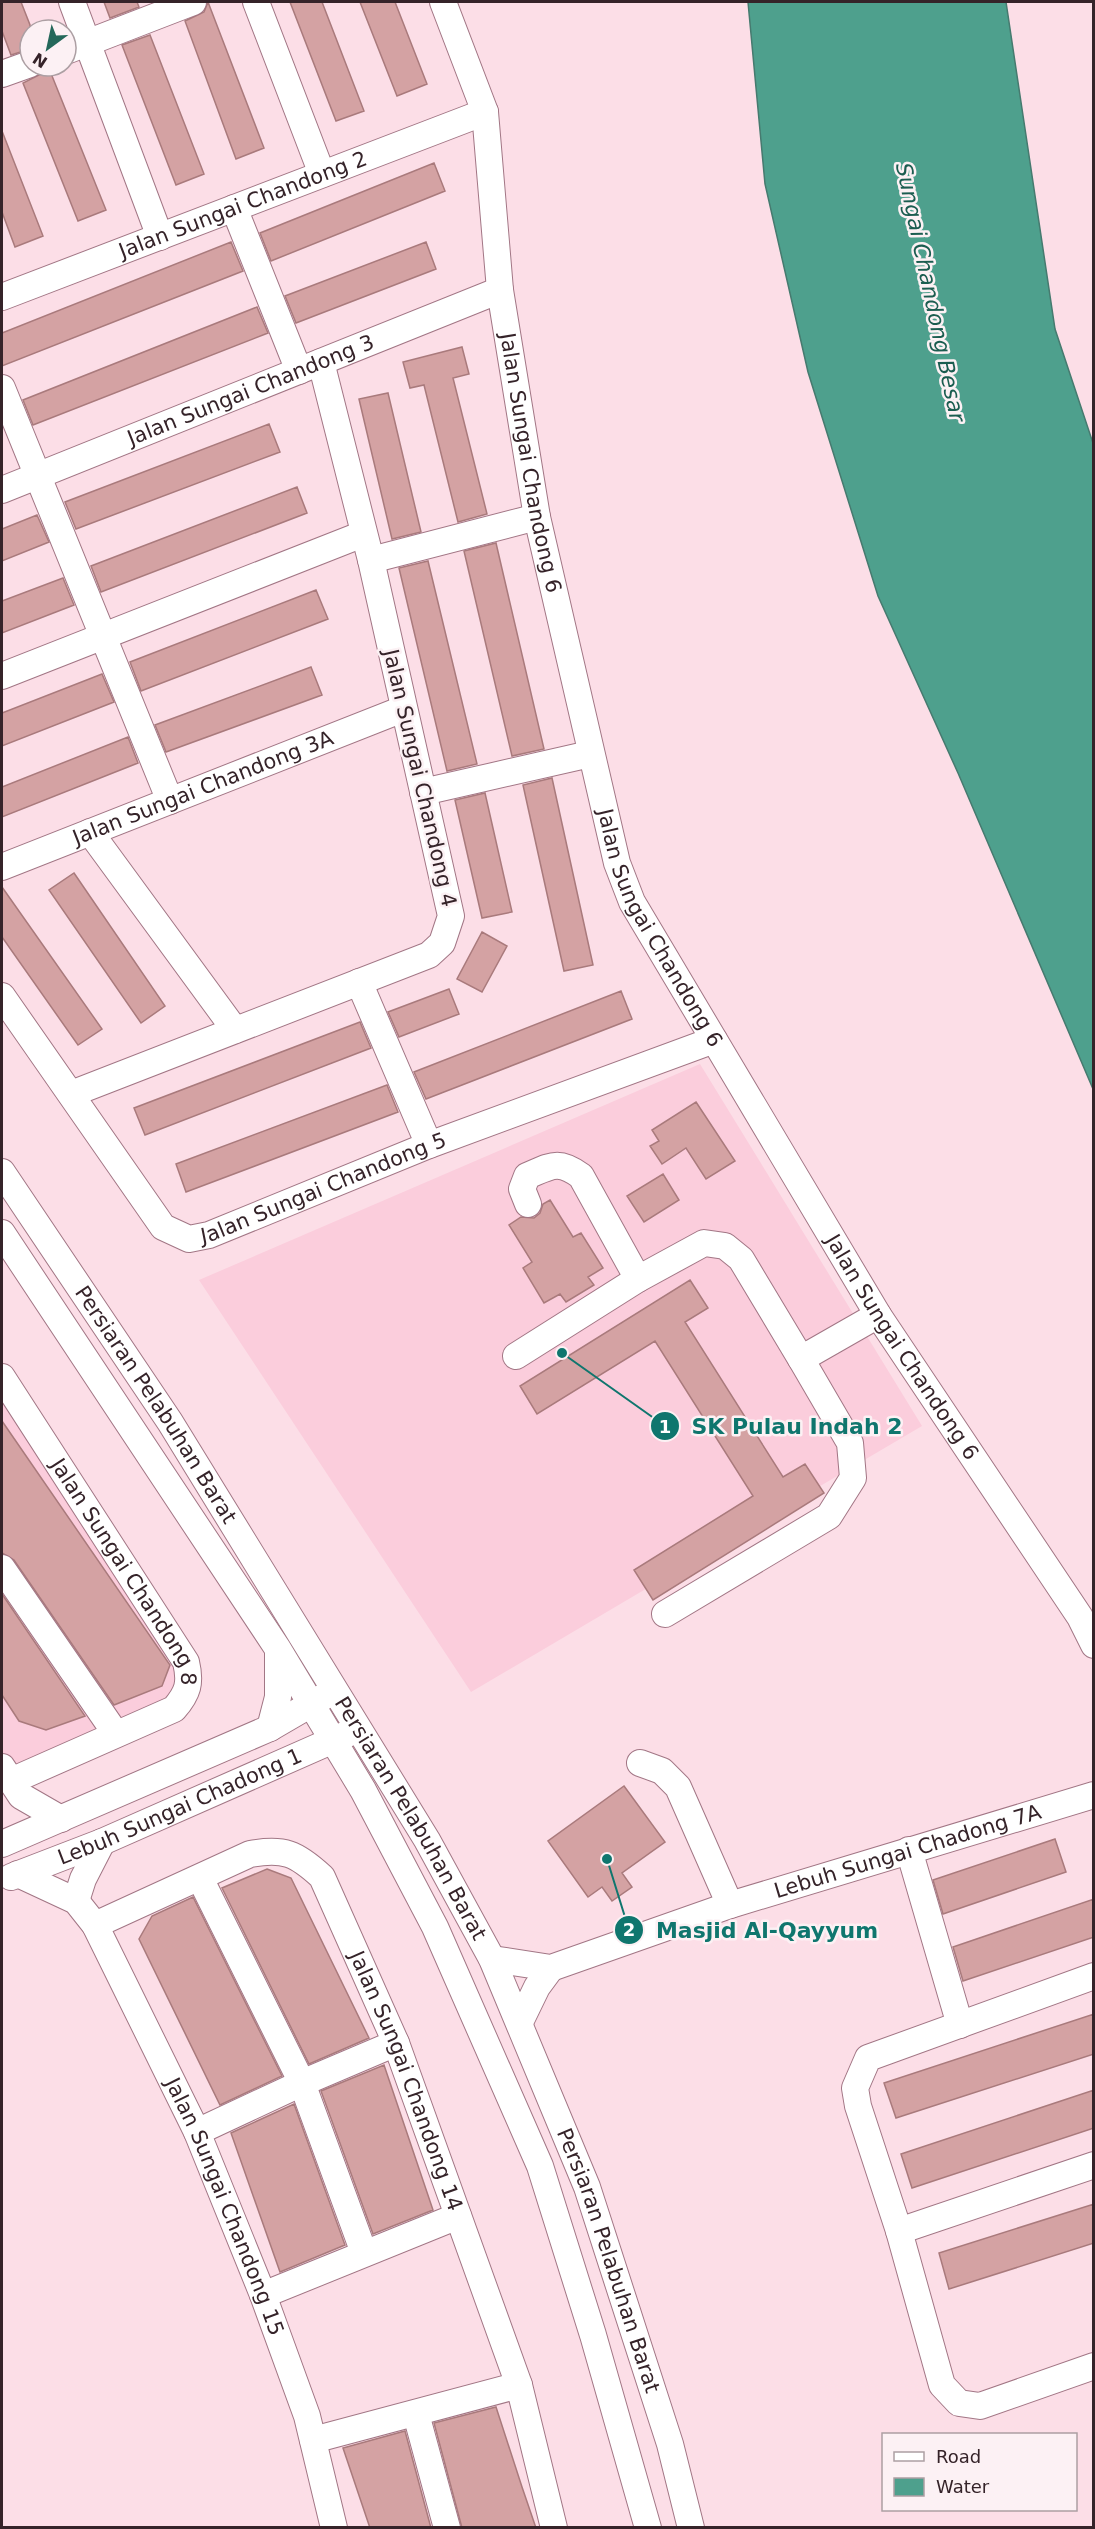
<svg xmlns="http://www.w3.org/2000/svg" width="1095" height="2529" font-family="'DejaVu Sans',sans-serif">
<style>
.built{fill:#fbcddc}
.water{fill:#4ea08d;stroke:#467a6f;stroke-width:1.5}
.building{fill:#d4a2a3;stroke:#a97a7c;stroke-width:1.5}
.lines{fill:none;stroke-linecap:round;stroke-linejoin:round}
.minor-casing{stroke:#a27685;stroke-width:28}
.minor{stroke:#fff;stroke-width:26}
.labels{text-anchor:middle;stroke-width:5;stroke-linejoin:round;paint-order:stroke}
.street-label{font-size:21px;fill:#352329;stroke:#fcf1f4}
.water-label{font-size:22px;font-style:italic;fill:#1b5d50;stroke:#fcf1f4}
.leader{fill:none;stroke:#0f766e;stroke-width:2}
.callout-dot{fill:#0f766e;stroke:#fcf1f4;stroke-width:2}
.mark-label{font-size:18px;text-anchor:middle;font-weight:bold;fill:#fff}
.callout-label{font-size:22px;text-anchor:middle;font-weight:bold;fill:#0f766e;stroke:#fcf1f4;stroke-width:5;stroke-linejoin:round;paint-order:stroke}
</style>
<rect width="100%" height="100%" fill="#fcdee7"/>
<path class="built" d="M700,1064L922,1426L471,1692L199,1280Z
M2,1393L183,1679L168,1703L15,1772L2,1753Z"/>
<path class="water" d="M748,2H1006L1055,329L1093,443V1089L958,773L878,596L808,372L765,184Z"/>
<path class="building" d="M2,2H21L30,25V49L11,55L2,31Z
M104,2H137L139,7L110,18Z
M208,2L264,148L236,159L185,21L204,12Z
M290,2H322L364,111L336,121Z
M360,2H395L427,84L397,96Z
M150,35L204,174L176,185L122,45Z
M45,66H48L106,210L78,221L23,83L41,74Z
M2,131L43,236L15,247L2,212Z
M434,163L445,191L271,261L260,233Z
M231,242L243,271L2,366V333Z
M426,242L436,269L296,323L285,296Z
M257,307L268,333L33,425L23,400Z
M462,347L469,374L453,378L487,514L458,522L424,385L410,388L403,362Z
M388,393L421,532L392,539L359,399Z
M269,424L280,452L76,529L65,502Z
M297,487L307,513L101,592L91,566Z
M37,515L49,542L2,561V529Z
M496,543L544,749L512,756L464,551Z
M428,561L477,764L447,771L399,568Z
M63,578L74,605L2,633V601Z
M316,590L328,619L141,691L130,662Z
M311,667L322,695L166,752L155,725Z
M102,674L114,702L2,746V713Z
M128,737L138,763L2,817V787Z
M552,778L593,965L564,971L523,785Z
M485,793L512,912L482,918L455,800Z
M74,873L165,1006L141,1023L49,890Z
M2,887L102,1029L78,1045L2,937Z
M482,932L507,946L482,992L457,979Z
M449,989L459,1014L399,1037L388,1012Z
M621,991L632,1019L426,1099L414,1072Z
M360,1022L371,1048L145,1135L134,1108Z
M387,1085L398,1112L186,1192L176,1164Z
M696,1102L735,1161L706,1179L686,1148L662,1164L650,1146L659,1141L652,1130Z
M663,1174L679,1200L644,1222L627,1196Z
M550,1200L573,1237L581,1233L603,1268L588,1277L594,1285L566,1302L560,1294L544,1303L523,1268L532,1262L509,1225L521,1217L534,1218L540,1213L543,1204Z
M690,1280L708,1308L685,1322L783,1477L805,1464L824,1493L653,1600L634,1570L753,1496L655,1341L537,1414L520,1386Z
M2,1421L170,1665L162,1686L114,1705L14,1560L2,1553Z
M2,1594L85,1716L46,1730L19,1721L2,1695Z
M624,1786L665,1842L622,1873L632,1887L612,1901L602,1887L588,1897L548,1841Z
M1055,1839L1066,1872L943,1914L933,1880Z
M267,1869L291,1878L369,2038L309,2064L222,1888Z
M193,1897L282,2076L220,2105L139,1939L152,1916Z
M1094,1899V1937L963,1981L953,1947Z
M1094,2014V2054L896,2118L884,2083Z
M384,2065L433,2210L373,2234L321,2091Z
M1094,2090V2128L912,2188L901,2154Z
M294,2104L345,2245L280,2272L231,2133Z
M1094,2204V2243L949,2289L939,2253Z
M496,2407L522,2487L536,2528H462L434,2423Z
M405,2431L431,2528H370L343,2448Z"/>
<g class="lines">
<defs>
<g id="minor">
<path d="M72,2L160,237"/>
<path d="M256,2L322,174"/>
<path id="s1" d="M443,2L485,112L500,290L537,517L617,863L632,902L878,1315L1080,1617L1094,1645"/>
<path d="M66,51L193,2"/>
<path d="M2,74L30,64"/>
<path d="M234,208L299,371"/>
<path id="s2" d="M2,297L485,112"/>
<path d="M2,388L170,801"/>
<path id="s3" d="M2,490L500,290"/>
<path d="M371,560L537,517"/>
<path d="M2,676L363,534"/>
<path d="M423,792L590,754"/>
<path d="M90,832L235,1030"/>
<path id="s4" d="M2,867L403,709"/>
<path d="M359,982L429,1145"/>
<path id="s5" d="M2,996L163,1227L189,1239L209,1235L429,1145L714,1040"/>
<path d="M71,1094L429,955L442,943L451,916L371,560L321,362"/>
<path id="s6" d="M2,1172L170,1422L427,1840L492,1959L587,2187L670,2444L691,2528"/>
<path d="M528,1204L522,1189L527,1176C551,1166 558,1159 581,1176L638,1279"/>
<path d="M2,1233L278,1649L363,1790L435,1927L540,2166L593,2335L648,2528"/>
<path d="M516,1356L638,1279L704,1243L725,1246L741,1259L801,1359L878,1315"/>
<path id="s7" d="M2,1377L186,1662C191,1683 188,1693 174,1709L11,1781"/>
<path d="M2,1568L116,1734"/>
<path d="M665,1614L829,1516L853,1478L850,1443L801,1359"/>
<path d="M270,1728L278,1697V1651"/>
<path d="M640,1763L662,1771L678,1787L730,1905"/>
<path d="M2,1767L21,1796L61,1819"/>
<path d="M2,1844L270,1728L325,1696"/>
<path d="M909,1850L960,2025"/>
<path id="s8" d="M18,1874L76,1901L95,1925L197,2132L263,2295L307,2416L334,2528"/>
<path id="s9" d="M11,1877L102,1842L347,1734"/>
<path d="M200,1878L302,2083L364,2253"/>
<path d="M76,1901L83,1879L102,1842"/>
<path id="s10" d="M95,1925L250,1854C284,1848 296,1853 322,1877L396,2043L519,2385L554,2528"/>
<path id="s11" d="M492,1959L551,1968L730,1905L1094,1795"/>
<path d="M1094,1976L868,2058L855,2088L858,2106L899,2231L942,2385L959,2403L980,2406L1094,2366"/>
<path d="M520,2022L537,1987L551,1968"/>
<path d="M197,2132L302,2083L396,2043"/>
<path d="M899,2231L1094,2165"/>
<path d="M263,2295L458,2216"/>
<path d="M416,2414L447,2528"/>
<path d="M313,2440L519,2385"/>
</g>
</defs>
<use href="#minor" class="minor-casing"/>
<use href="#minor" class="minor"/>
</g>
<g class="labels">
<g class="street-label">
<text dy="7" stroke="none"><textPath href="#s2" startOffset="258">Jalan Sungai Chandong 2</textPath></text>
<text dy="7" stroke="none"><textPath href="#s3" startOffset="268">Jalan Sungai Chandong 3</textPath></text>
<text dy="7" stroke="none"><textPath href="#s1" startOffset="472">Jalan Sungai Chandong 6</textPath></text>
<text transform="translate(420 778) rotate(77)" y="7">Jalan Sungai Chandong 4</text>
<text dy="7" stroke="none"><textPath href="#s4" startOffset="216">Jalan Sungai Chandong 3A</textPath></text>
<text dy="7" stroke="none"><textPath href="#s1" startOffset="958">Jalan Sungai Chandong 6</textPath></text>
<text dy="7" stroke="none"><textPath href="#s5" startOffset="454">Jalan Sungai Chandong 5</textPath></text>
<text dy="7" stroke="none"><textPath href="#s1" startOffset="1444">Jalan Sungai Chandong 6</textPath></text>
<text dy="7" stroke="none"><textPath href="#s6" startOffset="279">Persiaran Pelabuhan Barat</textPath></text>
<text dy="7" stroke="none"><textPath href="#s7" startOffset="231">Jalan Sungai Chandong 8</textPath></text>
<text dy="7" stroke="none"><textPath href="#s9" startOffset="183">Lebuh Sungai Chadong 1</textPath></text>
<text dy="7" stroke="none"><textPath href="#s6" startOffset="765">Persiaran Pelabuhan Barat</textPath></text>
<text dy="7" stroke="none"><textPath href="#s11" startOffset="435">Lebuh Sungai Chadong 7A</textPath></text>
<text dy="7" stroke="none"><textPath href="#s10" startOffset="471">Jalan Sungai Chandong 14</textPath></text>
<text dy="7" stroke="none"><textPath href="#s8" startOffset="405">Jalan Sungai Chandong 15</textPath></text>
<text dy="7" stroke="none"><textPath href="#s6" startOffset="1251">Persiaran Pelabuhan Barat</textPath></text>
</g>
<g class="water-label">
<text transform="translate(931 292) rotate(78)" y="8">Sungai Chandong Besar</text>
</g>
</g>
<path class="leader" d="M562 1353L665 1426M607 1859L629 1930"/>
<g class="callout-dot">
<circle cx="562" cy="1353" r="6"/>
<circle cx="607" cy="1859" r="6"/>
<circle cx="665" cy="1426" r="15"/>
<circle cx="629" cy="1930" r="15"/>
</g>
<g class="mark-label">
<text x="665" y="1433">1</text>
<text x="629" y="1936">2</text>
</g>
<g class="callout-label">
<text x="797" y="1434">SK Pulau Indah 2</text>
<text x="767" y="1938">Masjid Al-Qayyum</text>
</g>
<rect width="1095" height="2529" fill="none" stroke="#352329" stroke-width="6"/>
<rect x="882" y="2433" width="195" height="78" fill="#fcf1f4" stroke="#ac9fa3" stroke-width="1.5"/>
<rect x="894" y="2452" width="30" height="9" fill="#ffffff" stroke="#ac9fa3" stroke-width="1.5"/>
<text x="936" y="2463" font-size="18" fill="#352329">Road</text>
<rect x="894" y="2478" width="30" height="18" fill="#4ea08d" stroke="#ac9fa3" stroke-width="1.5"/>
<text x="936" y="2493" font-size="18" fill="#352329">Water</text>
<g transform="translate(48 48) rotate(213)"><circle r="28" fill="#fcf1f4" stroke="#ac9fa3" stroke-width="1.5"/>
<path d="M0-4.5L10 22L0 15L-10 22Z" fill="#24685a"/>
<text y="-9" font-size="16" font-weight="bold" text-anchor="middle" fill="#352329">N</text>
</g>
</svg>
